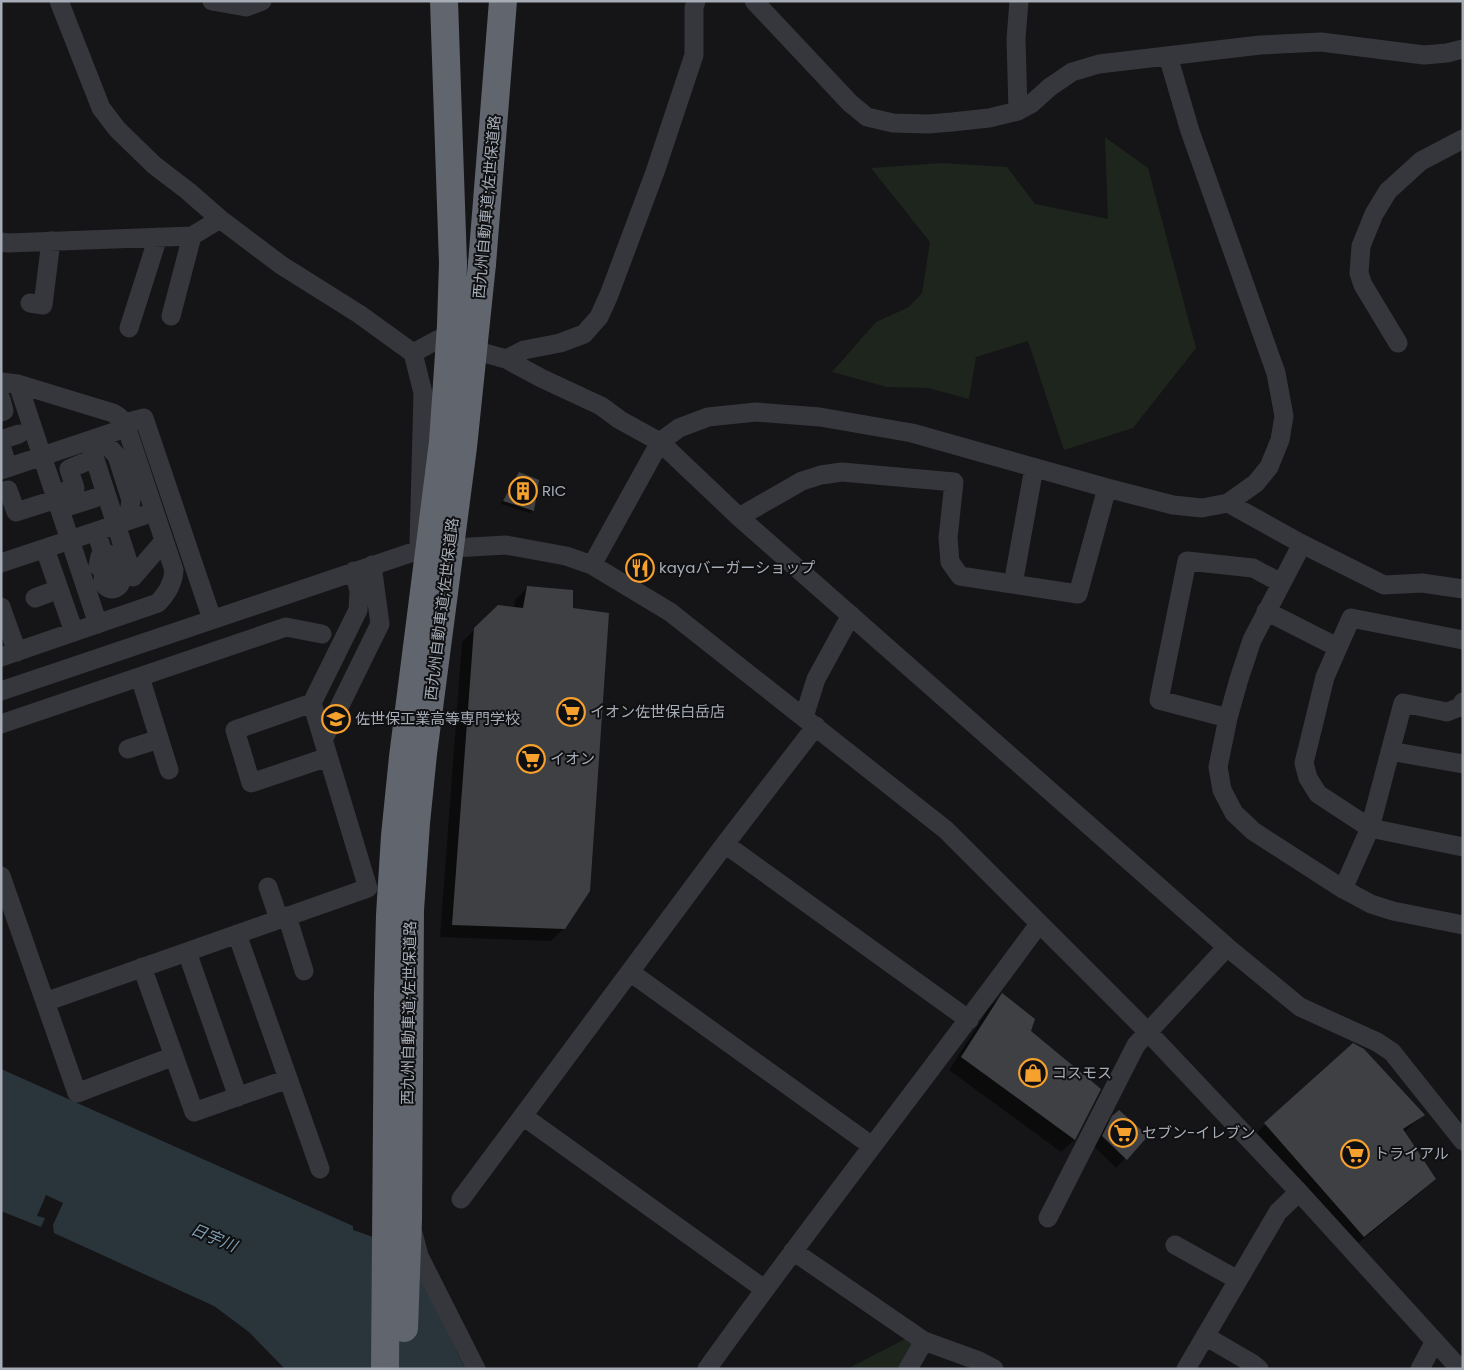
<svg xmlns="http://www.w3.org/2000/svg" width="1464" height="1370" font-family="Poppins,'Noto Sans JP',sans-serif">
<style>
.green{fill:#1d251d}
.water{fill:#2a353b}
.shadow{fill:#0007}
.building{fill:#3f4044}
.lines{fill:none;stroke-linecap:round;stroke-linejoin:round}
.minor{stroke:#36373c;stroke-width:19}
.highway{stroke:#61656d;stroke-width:28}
.highway-bridge{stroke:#61656d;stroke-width:28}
.labels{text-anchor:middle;stroke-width:4;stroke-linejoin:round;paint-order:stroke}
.street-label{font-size:15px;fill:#a6adb7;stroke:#101012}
.poi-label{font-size:15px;fill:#a6adb7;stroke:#101012;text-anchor:start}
.water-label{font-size:16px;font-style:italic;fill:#7c9eb3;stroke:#101012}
</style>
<rect width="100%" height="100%" fill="#151517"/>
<path class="green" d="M1105,137L1148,168L1196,348L1133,428L1064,450L1028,341L976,357L969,399L928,388L887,387L832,372L876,322L909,307L922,293L930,242L871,168L942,163L1007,167L1035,204L1108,219Z
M909,1337L916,1343L901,1369H847Z"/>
<path class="water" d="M1,1069L353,1226V1230L402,1247L415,1266L465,1369H285L249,1332L214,1306L54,1233L53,1225L63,1203L46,1195L37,1216L45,1218L41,1227L1,1211Z"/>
<path class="shadow" d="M517,476L533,510L530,513L501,504Z
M528,587L564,928L551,941L440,937L462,642L475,629L514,608L515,600Z
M1002,995L1029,1032L1100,1089L1074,1140L1061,1152L949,1070L989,1008Z
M1353,1045L1423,1115L1404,1132L1435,1179L1422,1191L1351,1249L1252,1137Z
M1119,1112L1146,1136L1116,1168L1094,1146L1103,1127Z"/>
<path class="building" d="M519,472L539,480L534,511L503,501Z
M527,586L573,590V608L609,613L590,891L565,929L452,925L474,628L498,605L523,608Z
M1002,993L1035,1019L1031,1031L1101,1089L1075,1140L961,1057Z
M1353,1043L1364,1049L1425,1115L1403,1129L1436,1179L1364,1237L1264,1123Z
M1119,1110L1148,1136L1127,1160L1102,1136L1112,1116Z"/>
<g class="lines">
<path class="minor" d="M59,1L101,108L117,129L154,165L188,191L220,219L281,265L359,314L413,353L423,393L419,545
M212,1L246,7L262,1
M754,1L850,103L867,117L893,123L928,124L952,122L989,118L1018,111L1031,104L1050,87L1072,72L1099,64L1260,45L1321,42L1424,55L1447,53L1463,49
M1018,111L1016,39L1019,1
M1,242L8,243L192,236L220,219
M30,303L43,305L51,241
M171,316L192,236
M129,328L158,237
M1398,343L1363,285L1359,273L1361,246L1374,214L1388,191L1421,161L1463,139
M413,353L437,340L506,359L541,378L601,406L620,420L660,442L739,517L1227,947L1300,1007L1377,1042L1392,1052L1463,1141
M506,359L524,350L560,343L584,334L599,317L609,295L655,172L694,55V8L696,1
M1,382L18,384L113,413L119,417L125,423L174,570C173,584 167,593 158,603L1,657
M18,384L98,624
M1,399L4,411L1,412
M125,423L144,418L212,619
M100,437L117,456L131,500L128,521
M1,440L19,434
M89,441L133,577L164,541
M1,446L8,468
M1,470L126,428
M1,492L8,490L16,512L57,499
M55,494L75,488L69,469L83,463
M1228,503L1302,544L1384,585L1422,583L1463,589
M60,509L95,498
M739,517L802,481L821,475L842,472L954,482L948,538L950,562L960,576L1078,594L1107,488
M96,531L103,553L112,555L114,563L113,567L109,571L104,572L98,566L100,556L103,553
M1302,544L1252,640L1239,679L1228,718L1218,767L1222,790L1234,813L1253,831L1343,889L1371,904L1393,911L1463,925
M45,549L74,632
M1,563L154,512
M592,565L660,442L679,428L708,417L756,412L820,417L912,433L1107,488L1173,505L1202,508L1228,503L1256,483L1269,467L1280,440L1284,416L1276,373L1190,131L1168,56
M103 580a9 9 0 1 1 18 0a9 9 0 1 1-18 0Z
M1013,584L1034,468
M35,598L59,589
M1,607L17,652
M1266,611L1337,647
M1463,640L1351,618L1325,677L1304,763L1308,778L1318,794L1370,828L1463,847
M140,677L169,770
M1,691L419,550L506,545L566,556L592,565L670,612L946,830L1148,1032L1299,1192L1460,1369
M312,703L235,730L251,783L328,757
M804,717L816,679L851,615
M1228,718L1159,700L1187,561L1253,568L1281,583
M1,724L286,627L322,634
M323,740L380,624L372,565
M128,749L159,739
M1390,751L1463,764
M725,844L969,1020
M1,876L77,1093L174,1056
M268,887L279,919
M1343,889L1370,828L1403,703L1447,712L1460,707L1463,702
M287,916L304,971
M237,934L320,1169
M187,952L238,1097
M142,967L194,1112L288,1079
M630,972L872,1146
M45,1002L368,888L312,703L358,610L359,591L354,571
M523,1116L764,1289
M461,1199L725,844L816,726
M1048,1218L1136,1045L1227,947
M413,1233L419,1256L476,1369
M1175,1245L1238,1280
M793,1251L924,1341L979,1361L994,1369
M1205,1336L1253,1364L1259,1369
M707,1369C815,1218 930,1073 1039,924
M908,1369L924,1341
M1186,1369L1278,1212L1299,1192
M1420,1369L1435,1341"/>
<path class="highway" d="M444,1L453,263
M482,264L503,1"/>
<path class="highway-bridge" d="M404,1328L408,1220L410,910L416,823L423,754L463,447L482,264
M385,1369L388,994L390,915L395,836L403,757L443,442L451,325L453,263"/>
</g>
<defs>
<symbol id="building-ring" viewBox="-11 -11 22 22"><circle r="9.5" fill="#101012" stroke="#f6a12d" stroke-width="1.5"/><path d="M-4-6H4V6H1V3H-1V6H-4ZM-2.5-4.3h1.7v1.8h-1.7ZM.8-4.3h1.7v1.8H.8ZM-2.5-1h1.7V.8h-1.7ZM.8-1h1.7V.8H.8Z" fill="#f6a12d"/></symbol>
<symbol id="restaurant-ring" viewBox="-11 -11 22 22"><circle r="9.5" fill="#101012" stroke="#f6a12d" stroke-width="1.5"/><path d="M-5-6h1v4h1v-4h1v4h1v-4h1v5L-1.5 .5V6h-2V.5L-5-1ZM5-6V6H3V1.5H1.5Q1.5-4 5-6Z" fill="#f6a12d"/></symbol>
<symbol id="supermarket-ring" viewBox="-11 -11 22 22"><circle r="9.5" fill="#101012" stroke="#f6a12d" stroke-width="1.5"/><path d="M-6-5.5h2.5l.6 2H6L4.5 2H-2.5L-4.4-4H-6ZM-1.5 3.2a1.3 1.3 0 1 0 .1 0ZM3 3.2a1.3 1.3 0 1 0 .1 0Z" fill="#f6a12d"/></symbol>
<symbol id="school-ring" viewBox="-11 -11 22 22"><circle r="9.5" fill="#101012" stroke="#f6a12d" stroke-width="1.5"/><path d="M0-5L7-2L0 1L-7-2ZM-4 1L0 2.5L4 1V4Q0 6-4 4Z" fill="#f6a12d"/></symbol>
<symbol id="shop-ring" viewBox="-11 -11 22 22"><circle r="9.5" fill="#101012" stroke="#f6a12d" stroke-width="1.5"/><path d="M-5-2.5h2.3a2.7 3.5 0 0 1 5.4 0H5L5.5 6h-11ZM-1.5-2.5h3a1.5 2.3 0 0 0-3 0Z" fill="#f6a12d"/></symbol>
</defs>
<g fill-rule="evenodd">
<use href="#building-ring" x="507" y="475" width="32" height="32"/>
<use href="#restaurant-ring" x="624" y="552" width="32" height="32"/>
<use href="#supermarket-ring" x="555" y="696" width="32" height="32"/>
<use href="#school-ring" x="320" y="703" width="32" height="32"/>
<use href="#supermarket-ring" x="515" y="743" width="32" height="32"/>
<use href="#shop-ring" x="1017" y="1057" width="32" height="32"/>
<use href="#supermarket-ring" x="1107" y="1117" width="32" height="32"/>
<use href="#supermarket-ring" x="1339" y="1138" width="32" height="32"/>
</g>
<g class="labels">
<g class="street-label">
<text transform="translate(487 207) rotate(-85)" y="5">西九州自動車道;佐世保道路</text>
<text transform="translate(442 609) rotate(-83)" y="5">西九州自動車道;佐世保道路</text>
<text transform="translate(409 1013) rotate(-89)" y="5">西九州自動車道;佐世保道路</text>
</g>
<g class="poi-label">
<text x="542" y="496">RIC</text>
<text x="659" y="573">kayaバーガーショップ</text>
<text x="590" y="717">イオン佐世保白岳店</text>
<text x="355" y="724">佐世保工業高等専門学校</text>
<text x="550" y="764">イオン</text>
<text x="1052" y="1078">コスモス</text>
<text x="1142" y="1138">セブン-イレブン</text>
<text x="1374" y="1159">トライアル</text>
</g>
<g class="water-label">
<text transform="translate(214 1237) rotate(23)" y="6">日宇川</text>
</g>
</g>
<rect width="1464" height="1370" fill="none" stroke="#a6adb7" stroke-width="5"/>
</svg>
